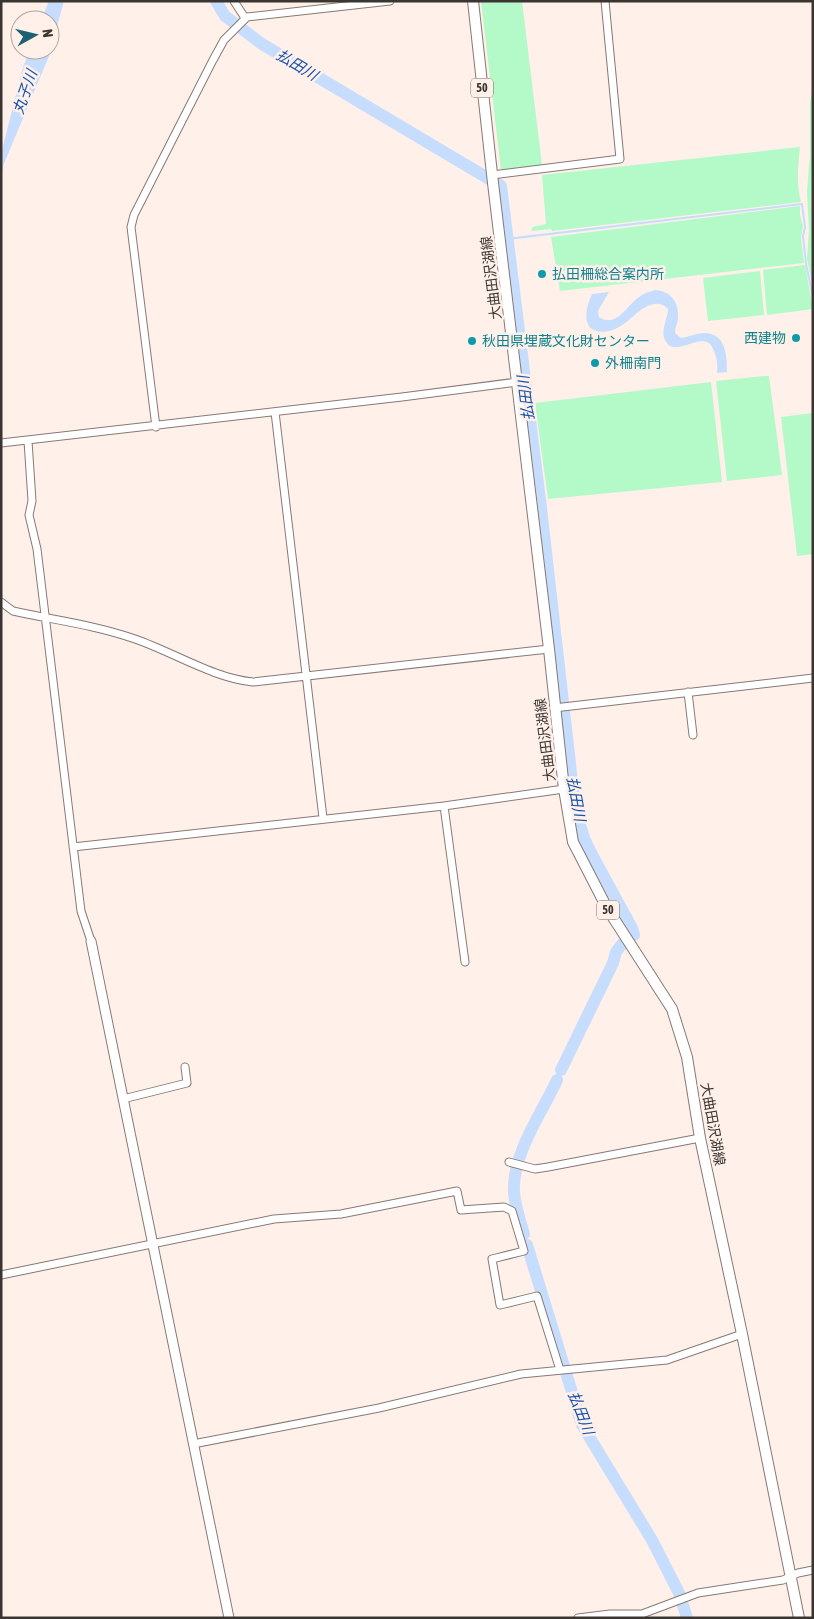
<svg xmlns="http://www.w3.org/2000/svg" width="814" height="1619" font-family="'Asap Condensed','Noto Sans JP',sans-serif">
<style>
.green{fill:#b4f9c8}
.water{fill:#c7ddfe}
.lines{fill:none;stroke-linecap:round;stroke-linejoin:round}
.stream{stroke:#c7ddfe;stroke-width:2}
.river{stroke:#c7ddfe;stroke-width:12}
.minor-casing{stroke:#877973;stroke-width:9}
.tertiary-casing{stroke:#877973;stroke-width:11}
.primary-casing{stroke:#877973;stroke-width:12}
.minor{stroke:#fff;stroke-width:7}
.tertiary{stroke:#fff;stroke-width:9}
.primary{stroke:#fff;stroke-width:10}
.culture-dot{fill:#0f9aa8;stroke:#fff0e9;stroke-width:2}
.labels{text-anchor:middle;stroke-width:5;stroke-linejoin:round;paint-order:stroke}
.shield{fill:#fff0e9;stroke:#766d69;stroke-width:1}
.shield-label{font-size:12px;font-weight:bold;fill:#3b3532}
.culture-label{font-size:14px;fill:#0d838f;stroke:#fff0e9;text-anchor:start}
.street-label{font-size:14px;fill:#3b3532;stroke:#fff0e9}
.water-label{font-size:15px;font-style:italic;fill:#1251ad;stroke:#fff0e9}
</style>
<rect width="100%" height="100%" fill="#fff0e9"/>
<path class="green" d="M481,1H522L542,165L501,170Z
M813,83V288L807,259L809,230L807,191L810,155V104Z
M800,147C798,167 796,183 801,202L552,231L551,229L532,231V227L546,224L542,175Z
M800,206V215L803,226L801,238L804,263L560,291L551,237Z
M805,265L813,309L767,315L763,270Z
M760,271L764,315L708,321L703,278Z
M765,376H769L782,475L727,481L716,381Z
M711,382L722,482L548,499L535,403Z
M813,413V554L797,556L781,417Z"/>
<path class="water" d="M49,1H64L49,56L3,166L1,185V154L23,67L30,50H50V20H41Z
M655,290C670,291 679,301 678,317C678,323 675,327 675,333L681,338C689,337 696,333 704,333C726,333 727,356 727,372L717,373C718,365 717,358 714,351C705,325 675,362 665,340C660,331 668,318 668,309C664,305 660,303 654,304C638,307 630,323 615,329C607,333 592,334 588,324C584,316 588,302 592,294L609,292L598,311L599,317C616,329 627,305 639,297C644,293 649,292 655,290Z"/>
<g class="lines">
<path class="stream" d="M507,239L802,204L805,227L803,236L806,264L813,297"/>
<path class="river" d="M216,1L225,16L262,44L501,186L541,508L575,808L584,838L590,851L632,928L634,935L632,936
M561,1070L613,963L616,952L622,944
M524,1234C520,1221 515,1206 514,1192C512,1154 542,1113 557,1080
M527,1245L582,1425L652,1540L680,1595
M683,1605L687,1618"/>
<defs>
<path id="minor" d="M234,1L245,18
M492,175L620,159L605,1
M275,412L323,818
M156,427L131,227L134,215L213,60L224,40L247,17L390,1
M28,441L32,501L29,515L37,549L81,911L91,941
M1,443L402,397L517,382
M1,602L13,611C54,620 95,625 135,639C173,652 213,678 253,682L549,649
M688,692L693,735
M554,708L813,678
M444,806L465,962
M73,847L444,806L564,789
M123,1099L187,1083L185,1067
M509,1162L535,1169L548,1167L700,1138
M1,1275L274,1219L341,1214L457,1191L461,1210L504,1207L512,1211L524,1251L492,1259L500,1305L537,1296L560,1370
M193,1444L379,1408L521,1374L667,1360L742,1334
M578,1618L610,1614H642L698,1593L783,1580L798,1573L813,1570"/>
<path id="tertiary" d="M91,941L229,1618"/>
<path id="primary" d="M473,1L493,183L549,649L564,789L573,842L607,908L672,1009L687,1057L700,1138L742,1334L799,1618"/>
</defs>
<use href="#minor" class="minor-casing"/>
<use href="#tertiary" class="tertiary-casing"/>
<use href="#primary" class="primary-casing"/>
<use href="#minor" class="minor"/>
<use href="#tertiary" class="tertiary"/>
<use href="#primary" class="primary"/>
</g>
<g class="culture-dot">
<circle cx="542" cy="274" r="5"/>
<circle cx="796" cy="338" r="5"/>
<circle cx="472" cy="341" r="5"/>
<circle cx="595" cy="363" r="5"/>
</g>
<g class="labels">
<g class="shield">
<rect x="471" y="78.5" width="22" height="19" rx="4"/>
<rect x="597" y="900.5" width="22" height="19" rx="4"/>
</g>
<g class="shield-label">
<text x="482" y="92">50</text>
<text x="608" y="914">50</text>
</g>
<g class="culture-label">
<text x="552" y="279">払田柵総合案内所</text>
<text x="786" y="343" text-anchor="end">西建物</text>
<text x="482" y="346">秋田県埋蔵文化財センター</text>
<text x="605" y="368">外柵南門</text>
</g>
<g class="street-label">
<text transform="translate(491 278) rotate(-97)" y="5">大曲田沢湖線</text>
<text transform="translate(545 740) rotate(-97)" y="5">大曲田沢湖線</text>
<text transform="translate(713 1124) rotate(80)" y="5">大曲田沢湖線</text>
</g>
<g class="water-label">
<text transform="translate(297 65) rotate(31)" y="5">払田川</text>
<text transform="translate(25 92) rotate(-71)" y="5">丸子川</text>
<text transform="translate(526 398) rotate(-97)" y="5">払田川</text>
<text transform="translate(576 799) rotate(80)" y="5">払田川</text>
<text transform="translate(581 1413) rotate(69)" y="5">払田川</text>
</g>
</g>
<rect width="814" height="1619" fill="none" stroke="#3b3532" stroke-width="5"/>
<g transform="translate(35 35) rotate(82)"><circle r="24" fill="#fff0e9" stroke="#b1a5a0"/>
<path d="M0-4L9 19L0 12L-9 19Z" fill="#1a6172"/>
<text y="-8" font-size="14" font-weight="bold" text-anchor="middle" fill="#3b3532">N</text>
</g>
</svg>
